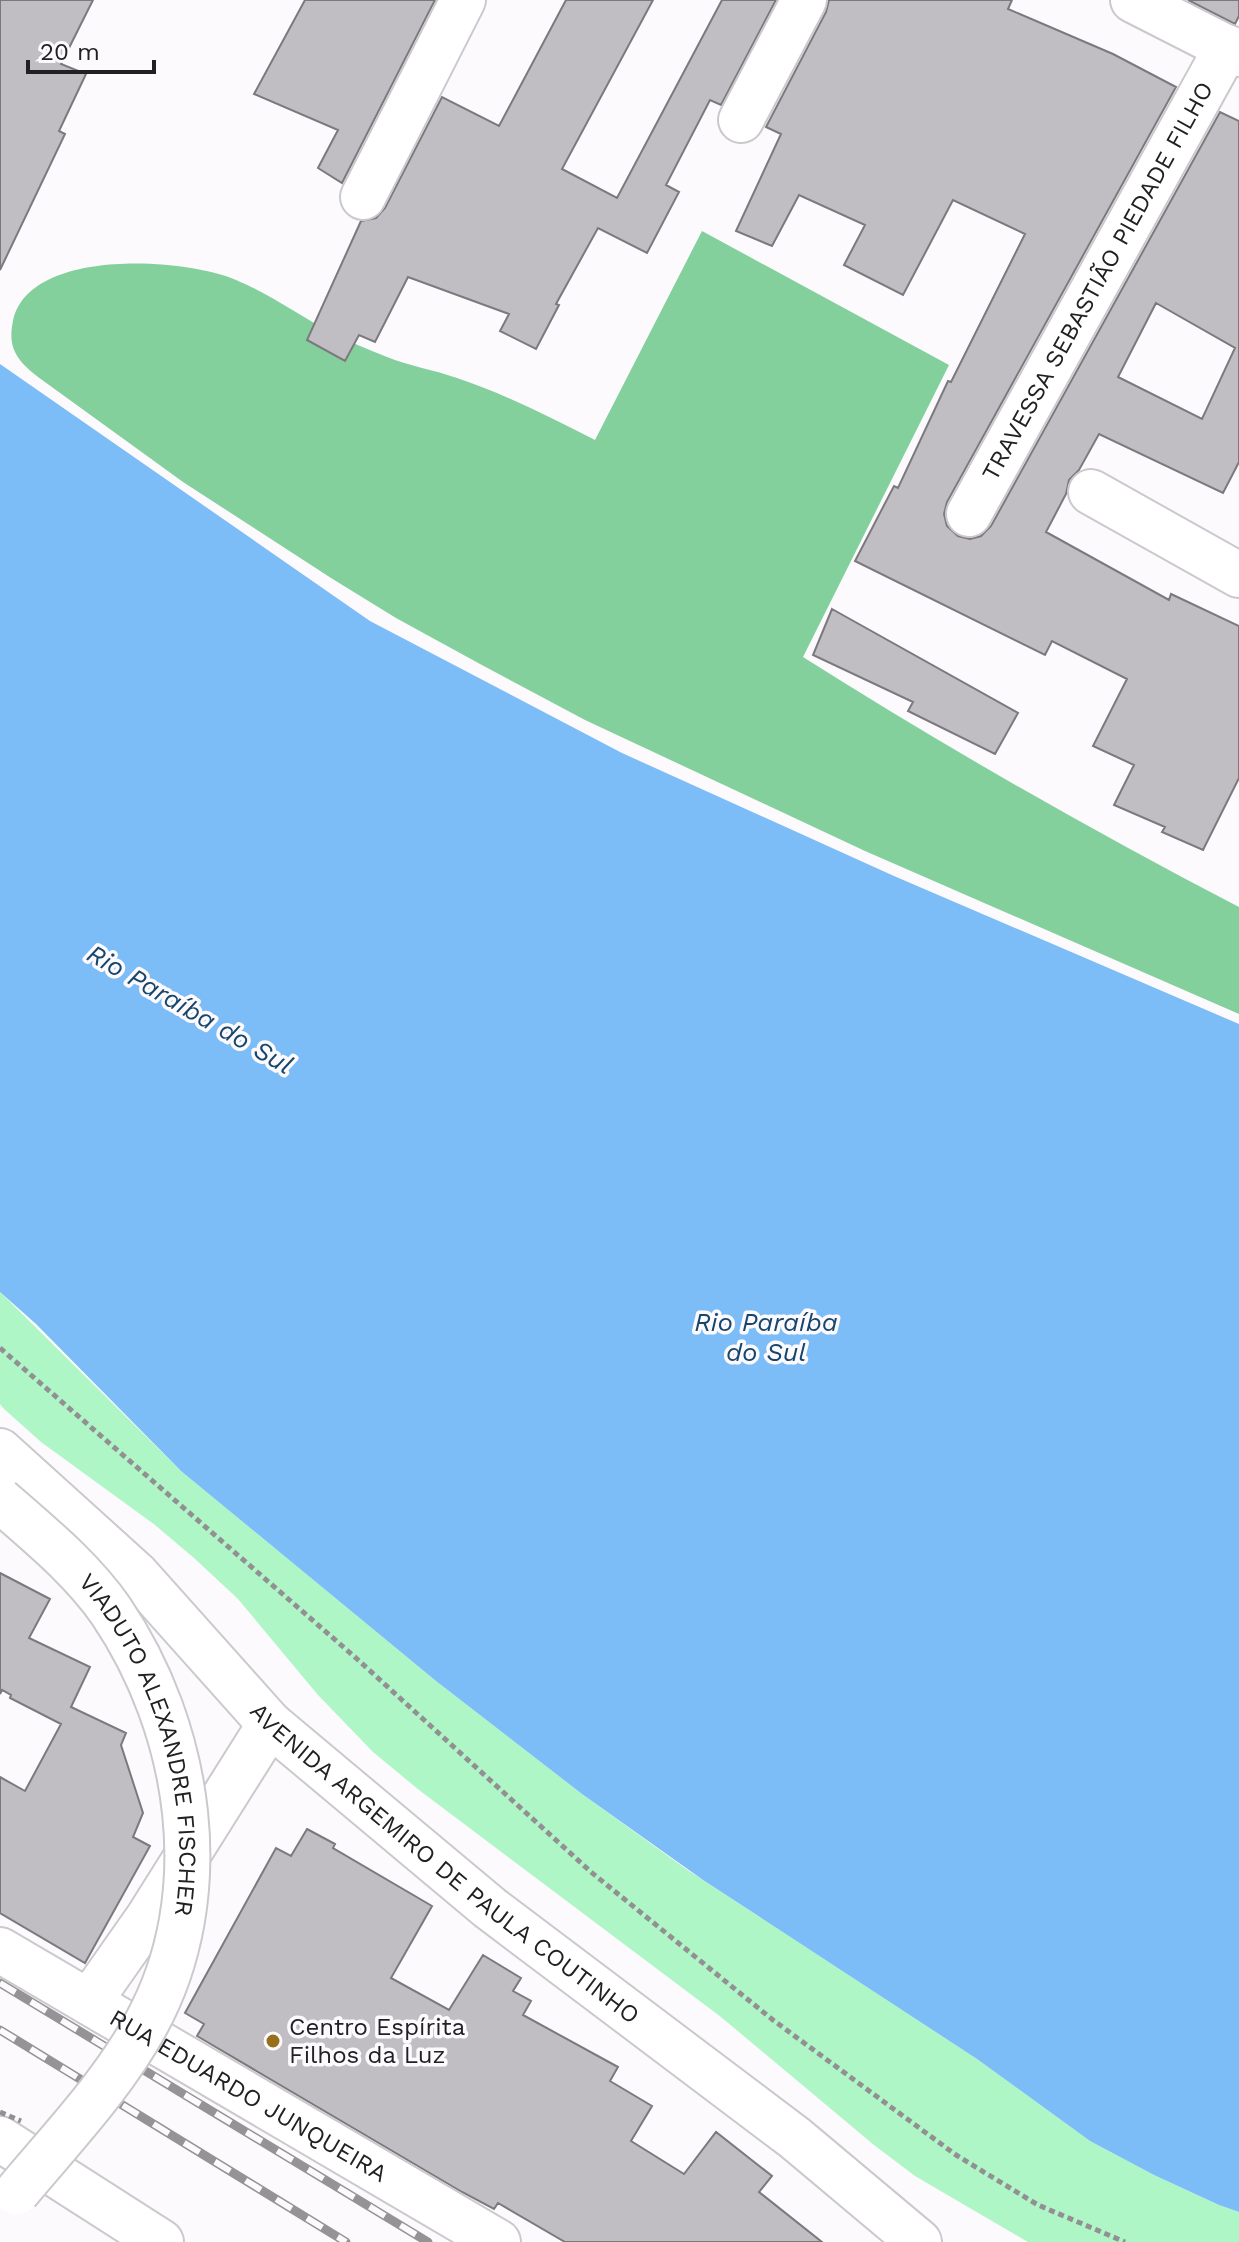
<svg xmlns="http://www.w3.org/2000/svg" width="1239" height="2242" font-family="'Work Sans',sans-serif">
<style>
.green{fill:#aff6c6}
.forest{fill:#83d09d}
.water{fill:#7cbdf7}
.building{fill:#c1bec3;stroke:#7b797d;stroke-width:2;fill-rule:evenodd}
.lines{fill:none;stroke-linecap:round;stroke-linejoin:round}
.street-casing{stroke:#ccc9ce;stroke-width:48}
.secondary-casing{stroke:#ccc9ce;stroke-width:48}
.path{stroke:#929093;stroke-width:5;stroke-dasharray:6 4;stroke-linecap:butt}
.street{stroke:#fff;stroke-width:44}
.secondary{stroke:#fff;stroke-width:44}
.rail-casing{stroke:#959396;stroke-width:9}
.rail{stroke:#fdfafe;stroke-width:6;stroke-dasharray:18;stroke-linecap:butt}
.secondary-bridge-casing{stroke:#ccc9ce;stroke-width:48;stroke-linecap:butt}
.path-bridge{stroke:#929093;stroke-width:5;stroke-dasharray:6 4;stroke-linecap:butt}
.secondary-bridge{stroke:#fff;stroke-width:44}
.poi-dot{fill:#986f1b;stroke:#fdfafe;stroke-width:3}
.labels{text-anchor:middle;stroke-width:7;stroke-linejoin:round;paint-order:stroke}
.street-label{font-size:24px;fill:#212022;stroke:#fdfafe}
.poi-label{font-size:24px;fill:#212022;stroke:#fdfafe;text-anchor:start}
.water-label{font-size:26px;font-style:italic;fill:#16466b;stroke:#fdfafe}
</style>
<rect width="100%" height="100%" fill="#fdfafe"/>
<path class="green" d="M0,1292L181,1471L436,1681L582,1794L686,1869L977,2059L1090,2141L1154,2175L1219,2205L1239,2212V2242H1028L915,2176L874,2145L721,2017L419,1790L373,1752L318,1695L238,1599L194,1558L155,1525L41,1442L3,1408L0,1404Z"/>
<path class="forest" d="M702,231L949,365L803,657C944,746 1090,830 1239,907V1014L865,851L585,720L480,664L396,618L331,578L183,482L38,377C18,361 7,349 13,321C29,247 185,258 236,280C270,294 300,316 332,333C350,342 369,350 387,357C410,366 434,370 457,378C505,394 550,417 595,440Z"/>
<path class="water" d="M0,364L370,621L622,753L894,876L1239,1024V2212L1219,2205L1154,2175L1090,2141L977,2059L703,1880L582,1794L436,1681L181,1471L36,1324L0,1292Z"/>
<path class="building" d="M0,0H93L61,64L86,74L59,131L65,134L0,270Z
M305,0H435L342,183L318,168L338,130L254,94Z
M566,0H653L562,169L617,198L722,0H776L721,105L710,100L666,185L679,192L647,253L598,228L556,304L559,305L536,349L500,331L509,314L408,277L375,342L359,335L345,361L307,340L361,221L376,218L385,208L442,97L499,126Z
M829,0H1012L1008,9L1113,54L1176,87L947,502L944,514L947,526L958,536L970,539L981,536L991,526L1220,112L1239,121V462L1223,493L1099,434L1079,470L1069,480L1066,494L1046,532L1169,600L1171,594L1239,626V778L1203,850L1162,832L1165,827L1114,805L1134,765L1093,746L1127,679L1052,641L1045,655L855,561L894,486L898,488L948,381L951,382L1025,234L953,200L903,295L844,265L865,225L799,195L772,246L736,231L781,134L766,127L826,12ZM1156,303L1235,348L1202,419L1118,377Z
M1188,0H1239V16L1235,24Z
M832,609L1018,713L995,754L908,711L913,702L813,655Z
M0,1573L50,1599L29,1638L90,1667L71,1707L126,1733L121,1745L143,1813L133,1837L150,1846L85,1963L0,1913V1777L25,1791L61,1724L10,1698L11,1695L2,1690L0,1694Z
M307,1829L335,1844L333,1848L432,1906L391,1978L449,2010L483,1955L521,1978L513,1991L531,2001L523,2015L618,2067L610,2081L652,2106L631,2141L684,2174L716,2132L772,2176L759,2192L822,2242H565L498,2203L494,2209L462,2192L197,2036L204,2024L185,2013L276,1848L291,1856Z"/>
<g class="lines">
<defs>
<g id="street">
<path d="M741,120L804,0"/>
<path d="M363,197L463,0"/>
<path d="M1091,492L1239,575"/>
<path id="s1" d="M969,514L1227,47"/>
<path id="s2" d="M0,1451L136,1574L270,1724L490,1908L795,2138L919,2242"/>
<path id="s3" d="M0,1950L498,2242"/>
<path d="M89,2002L148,1918L270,1724"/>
</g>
<path id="secondary" d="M1133,0L1239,54
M0,2139L161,2242"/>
</defs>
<use href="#street" class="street-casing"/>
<use href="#secondary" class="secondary-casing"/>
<path class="path" d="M0,1348L356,1658L591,1872L773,2020L956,2155L1038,2205L1125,2242"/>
<use href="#street" class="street"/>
<use href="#secondary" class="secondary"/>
<defs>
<path id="rail" d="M0,1983L428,2242
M0,2030L346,2242"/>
</defs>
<use href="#rail" class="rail-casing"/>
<use href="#rail" class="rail"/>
<defs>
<g id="secondary-bridge">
<path id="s4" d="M0,1500C39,1534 81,1568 111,1611C191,1729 217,1895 146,2024C112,2086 62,2138 17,2192"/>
</g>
</defs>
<use href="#secondary-bridge" class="secondary-bridge-casing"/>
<path class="path-bridge" d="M0,2112L21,2121"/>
<use href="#secondary-bridge" class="secondary-bridge"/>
</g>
<circle class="poi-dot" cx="273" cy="2041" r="8"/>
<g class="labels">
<g class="street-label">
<text dy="8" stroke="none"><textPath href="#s1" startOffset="266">TRAVESSA SEBASTIÃO PIEDADE FILHO</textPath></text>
<text dy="8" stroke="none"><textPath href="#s4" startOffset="296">VIADUTO ALEXANDRE FISCHER</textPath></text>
<text dy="8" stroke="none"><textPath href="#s2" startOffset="608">AVENIDA ARGEMIRO DE PAULA COUTINHO</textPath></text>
<text dy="8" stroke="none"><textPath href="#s3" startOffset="288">RUA EDUARDO JUNQUEIRA</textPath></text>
</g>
<g class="poi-label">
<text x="289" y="2035">Centro Espírita<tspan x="289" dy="28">Filhos da Luz</tspan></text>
</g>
<g class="water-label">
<text transform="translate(190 1009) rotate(30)" y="9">Rio Paraíba do Sul</text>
<text x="766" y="1331">Rio Paraíba<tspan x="766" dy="30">do Sul</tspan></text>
</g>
</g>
<path d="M28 60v12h126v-12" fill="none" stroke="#212022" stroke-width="4"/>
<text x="40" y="60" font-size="24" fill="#212022" stroke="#fdfafe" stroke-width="6" paint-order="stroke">20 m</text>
</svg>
